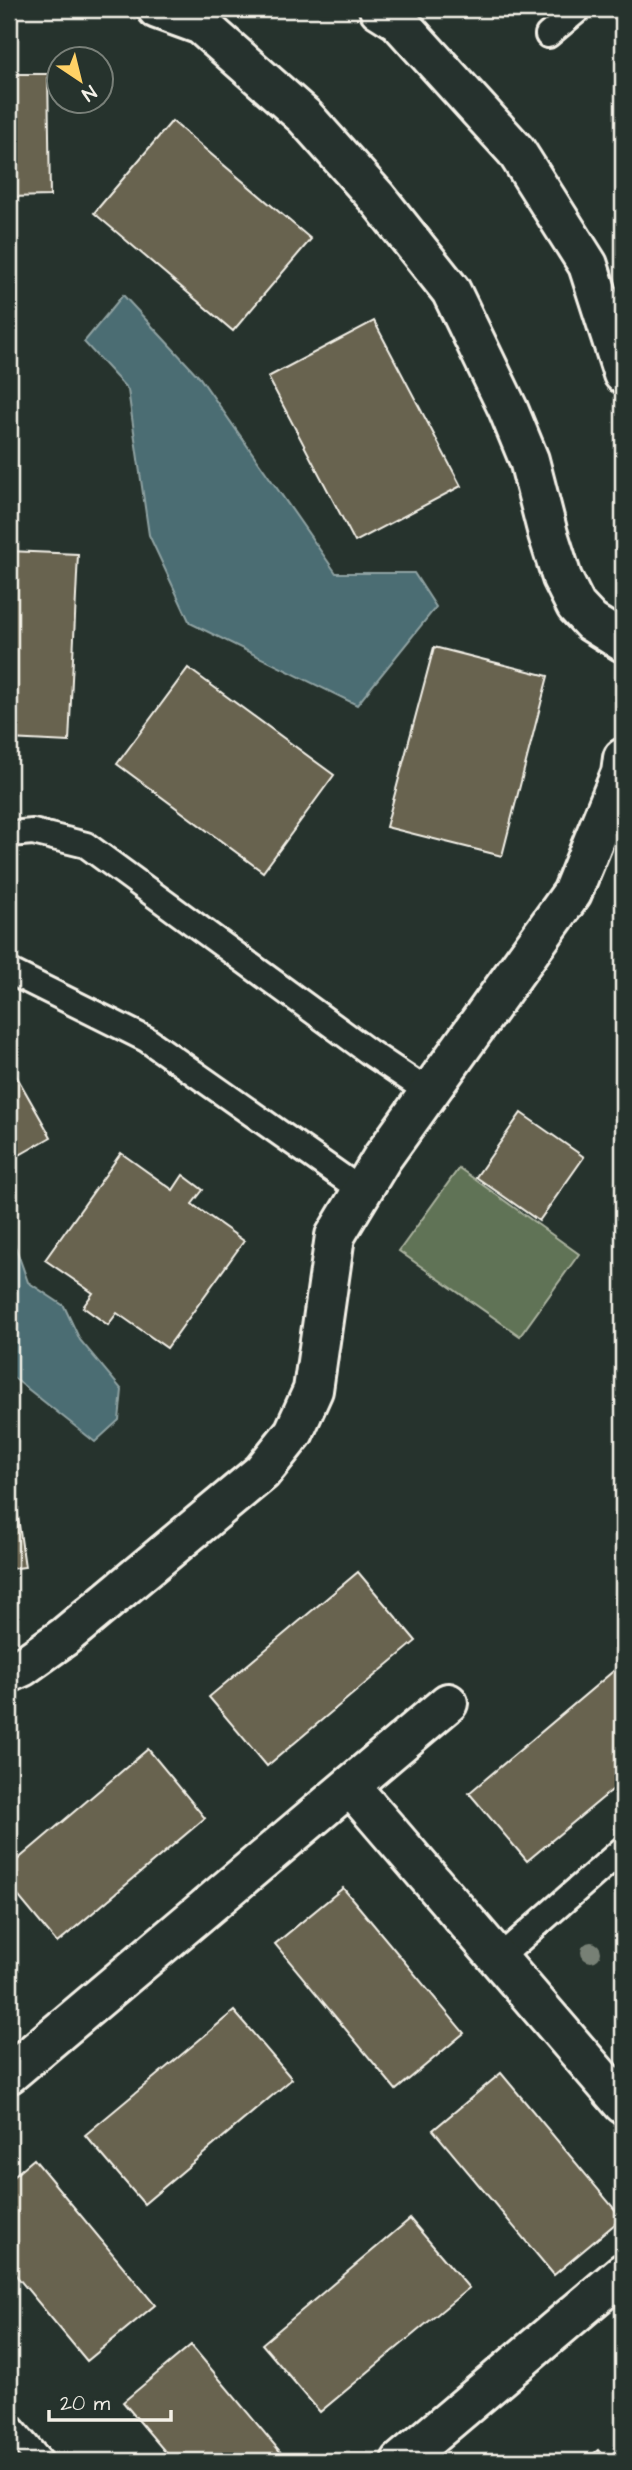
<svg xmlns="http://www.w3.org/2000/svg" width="632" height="2470" font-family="'Architects Daughter',sans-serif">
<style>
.green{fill:#607356;stroke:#aab29f;stroke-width:2}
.water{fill:#4c6d73;stroke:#8fa2a2;stroke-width:2}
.building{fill:#676350;stroke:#f4f1e8;stroke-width:2}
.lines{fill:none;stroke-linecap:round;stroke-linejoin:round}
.service-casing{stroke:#f4f1e8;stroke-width:30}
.minor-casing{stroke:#f4f1e8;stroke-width:44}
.service{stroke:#26332d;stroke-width:24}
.minor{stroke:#26332d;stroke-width:38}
.tree{fill:#778074}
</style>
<rect width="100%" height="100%" fill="#26332d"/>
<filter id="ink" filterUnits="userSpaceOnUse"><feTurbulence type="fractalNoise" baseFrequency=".0143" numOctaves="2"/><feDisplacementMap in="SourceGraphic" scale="14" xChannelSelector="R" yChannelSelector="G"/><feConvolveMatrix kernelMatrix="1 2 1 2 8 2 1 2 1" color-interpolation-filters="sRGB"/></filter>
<g filter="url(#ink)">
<path class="green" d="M459,1168L579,1254L520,1336L399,1251Z"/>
<path class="water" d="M123,295L200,378L336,573H414L436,607L357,705L190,623L149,535L128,390L84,342Z
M9,1229L28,1282L64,1306L80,1340L122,1390L119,1420L95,1442L9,1374Z"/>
<path class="building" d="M9,74H48L50,196L9,197Z
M172,121L311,239L233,331L94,213Z
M374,321L461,486L355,542L268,377Z
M9,551L78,554L69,742L9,739Z
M434,647L548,676L502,856L386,827Z
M188,668L334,775L263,872L117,764Z
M9,1063L51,1137L9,1161Z
M521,1113L584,1157L539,1221L476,1177Z
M121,1153L173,1190L183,1175L203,1190L192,1204L244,1241L167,1348L117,1313L108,1325L83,1307L93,1293L45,1260Z
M9,1453L25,1567L9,1569Z
M358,1572L416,1641L267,1766L209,1697Z
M617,1668L623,1675V1781L527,1861L469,1793Z
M148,1749L205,1818L57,1943L9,1885V1867Z
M343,1888L464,2033L396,2090L275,1944Z
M234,2011L292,2079L144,2204L85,2135Z
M501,2073L622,2218L554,2275L433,2130Z
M34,2159L155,2305L87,2361L9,2267V2180Z
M410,2219L469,2288L320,2412L262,2344Z
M191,2345L288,2461H173L123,2402Z
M598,2450L608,2461H585Z"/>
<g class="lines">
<defs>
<path id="service" d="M548,35L579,9
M9,834L33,832L86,845L369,1052L430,1093
M9,971L146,1039L362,1191
M498,1959L623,1849
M9,2425L40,2461"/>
<path id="minor" d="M157,9L201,25L305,117L378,199L451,291L508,409L529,460L548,534L562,578L576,606L591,622L623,642
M379,9L398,21L516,151L588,265L623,374
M9,1673L22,1667L64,1637L262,1472L294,1432L313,1390L335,1236L382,1158L572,893L621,773L623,758
M350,1786L623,2104
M9,2074L448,1703
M401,2461L623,2273"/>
</defs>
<use href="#service" class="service-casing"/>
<use href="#minor" class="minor-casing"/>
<use href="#service" class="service"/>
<use href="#minor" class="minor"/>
</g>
<circle class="tree" cx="591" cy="1952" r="10"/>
</g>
<rect width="632" height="2470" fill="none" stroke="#26332d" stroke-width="35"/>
<rect x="18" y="18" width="597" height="2435" fill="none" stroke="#f4f1e8" stroke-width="2.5" filter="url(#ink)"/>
<g transform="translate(80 80) rotate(145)"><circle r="33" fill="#26332d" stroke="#787f78" stroke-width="2"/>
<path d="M0-5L12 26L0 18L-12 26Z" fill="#ffd166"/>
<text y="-10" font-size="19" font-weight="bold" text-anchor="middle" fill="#f4f1e8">N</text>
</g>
<path d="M49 2410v10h122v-10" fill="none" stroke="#f4f1e8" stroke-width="3.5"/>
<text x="60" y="2410" font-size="21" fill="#f4f1e8" stroke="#26332d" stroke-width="5" paint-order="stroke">20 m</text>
</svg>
